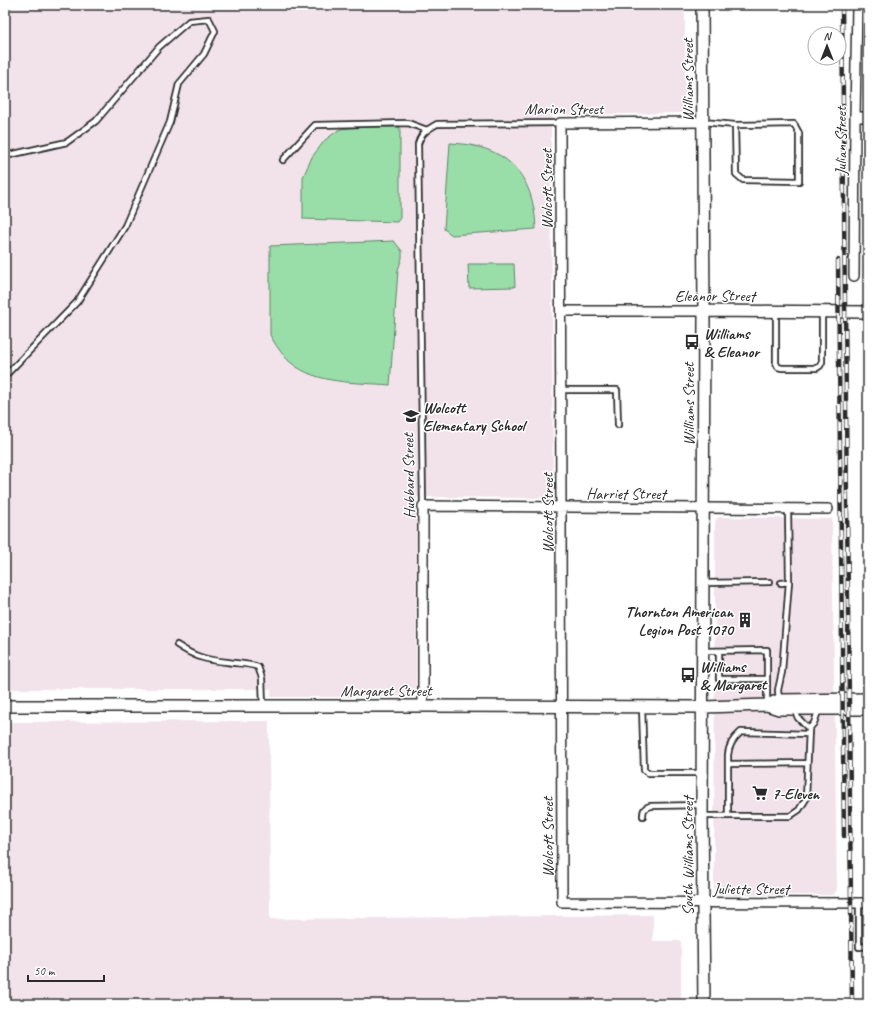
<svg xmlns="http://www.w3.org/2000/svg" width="873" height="1009" font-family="Caveat,sans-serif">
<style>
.built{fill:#f2e3eb}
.green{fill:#99dda8;stroke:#62846a}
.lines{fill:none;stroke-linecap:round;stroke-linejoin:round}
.service-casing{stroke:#2b2b2b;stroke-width:8}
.minor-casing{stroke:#2b2b2b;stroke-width:12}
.tertiary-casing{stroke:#2b2b2b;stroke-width:14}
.service{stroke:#fff;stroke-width:4.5}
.minor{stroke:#fff;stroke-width:9}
.tertiary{stroke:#fff;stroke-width:11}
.rail-casing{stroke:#2b2b2b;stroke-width:4.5}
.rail{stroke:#fff;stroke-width:3;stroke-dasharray:9;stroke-linecap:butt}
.labels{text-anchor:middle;stroke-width:3;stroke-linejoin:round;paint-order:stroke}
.street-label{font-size:16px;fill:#2b2b2b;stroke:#fff}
.poi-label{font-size:16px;font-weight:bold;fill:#2b2b2b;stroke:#fff;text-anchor:start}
</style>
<rect width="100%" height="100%" fill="#fff"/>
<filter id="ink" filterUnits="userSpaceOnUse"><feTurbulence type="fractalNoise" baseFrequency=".025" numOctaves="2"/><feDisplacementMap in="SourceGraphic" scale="8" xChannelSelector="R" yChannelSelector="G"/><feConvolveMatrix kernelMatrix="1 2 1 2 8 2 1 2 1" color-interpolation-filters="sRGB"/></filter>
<g filter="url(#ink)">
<path class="built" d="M5,5H685V113L551,115L553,498L417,497L416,691L410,697H271V689H5Z
M718,517L832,519L837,890L833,895H721L714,892L715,521Z
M269,721L270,919L653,915V941H681V1004H5V722Z"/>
<path class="green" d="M362,127H400V218L397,222L303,219V177L312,157L325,140L340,129Z
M450,143C506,145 534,173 536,229L452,235L444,229Z
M394,241L402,251V258L398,270L390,385C357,382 317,385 290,362C282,355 275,344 270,335V246Z
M468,264H514L515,287L469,288Z"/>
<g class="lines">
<defs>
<path id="service" d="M703,122L735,125L794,124L799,133V181L743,180L736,174L735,125
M5,156L67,142L96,121L159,47L189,21L209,19L215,31L204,54L179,84L170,122L125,226L77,302L5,376
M283,160L315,125L408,123L427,130
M776,311V363L778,367L782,368H817L820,366L822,362V312
M562,390H617L618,425
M423,506L418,144C421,133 428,129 437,124L560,123
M703,583L770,582
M781,583L789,582L788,509
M177,645C195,657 206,660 227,662C238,664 248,663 258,667L262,678L263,705
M703,651L767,650V704
M719,651V679H767
M779,700L778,690L782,672L789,582
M642,707L644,770L648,773H702
M794,709L798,718L809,729
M728,764L807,763
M643,816C643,810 644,808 650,806L701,805
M702,816H790L799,810L806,799L809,729L814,723L819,709
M728,816V755C729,745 733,739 741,732L809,734
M859,903V947L868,946"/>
<path id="minor" d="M855,117H868
M703,122L560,123L562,902L868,903
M854,276L855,117L857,5
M562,311H704
M423,706V506L828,509"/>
<path id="tertiary" d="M702,5L704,311L702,816L704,1004
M704,311L868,312
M767,705L779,700L868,699
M5,706H423L703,707L767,705L779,709H868"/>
</defs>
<use href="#service" class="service-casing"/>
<use href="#minor" class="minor-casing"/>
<use href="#tertiary" class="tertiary-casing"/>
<use href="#service" class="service"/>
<use href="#minor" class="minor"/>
<use href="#tertiary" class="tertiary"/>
<defs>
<path id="rail" d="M842,5L852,1004
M838,260L844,836"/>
</defs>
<use href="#rail" class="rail-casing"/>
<use href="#rail" class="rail"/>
</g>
</g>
<defs>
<symbol id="bus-bare" viewBox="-9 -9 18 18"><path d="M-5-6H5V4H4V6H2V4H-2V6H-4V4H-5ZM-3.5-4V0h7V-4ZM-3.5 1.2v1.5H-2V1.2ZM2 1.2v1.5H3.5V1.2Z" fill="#2b2b2b" stroke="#fff" stroke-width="2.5" paint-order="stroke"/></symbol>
<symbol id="school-bare" viewBox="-9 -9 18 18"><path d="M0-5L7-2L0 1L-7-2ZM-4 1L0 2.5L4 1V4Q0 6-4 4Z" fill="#2b2b2b" stroke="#fff" stroke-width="2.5" paint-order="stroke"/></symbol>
<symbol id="building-bare" viewBox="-9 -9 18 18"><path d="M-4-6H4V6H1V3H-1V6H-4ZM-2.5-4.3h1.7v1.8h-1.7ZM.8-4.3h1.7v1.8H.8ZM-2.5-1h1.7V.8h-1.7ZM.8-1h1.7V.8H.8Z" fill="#2b2b2b" stroke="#fff" stroke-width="2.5" paint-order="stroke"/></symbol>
<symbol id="supermarket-bare" viewBox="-9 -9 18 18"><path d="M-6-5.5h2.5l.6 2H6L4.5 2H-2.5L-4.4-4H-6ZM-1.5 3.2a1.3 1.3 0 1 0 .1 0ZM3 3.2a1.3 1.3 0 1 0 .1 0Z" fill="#2b2b2b" stroke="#fff" stroke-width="2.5" paint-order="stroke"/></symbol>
</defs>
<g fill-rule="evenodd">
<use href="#bus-bare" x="681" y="331" width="22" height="22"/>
<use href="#school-bare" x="400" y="405" width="22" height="22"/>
<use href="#building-bare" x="734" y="609" width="22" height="22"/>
<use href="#bus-bare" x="677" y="664" width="22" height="22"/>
<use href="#supermarket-bare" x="749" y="782" width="22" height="22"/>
</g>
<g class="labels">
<g class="street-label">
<text transform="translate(687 80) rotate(-90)" y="6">Williams Street</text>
<text x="564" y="114">Marion Street</text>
<text transform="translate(840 141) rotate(-90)" y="6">Julian Street</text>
<text transform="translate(546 189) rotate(-90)" y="6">Wolcott Street</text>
<text x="715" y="301">Eleanor Street</text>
<text transform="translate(688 404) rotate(-90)" y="6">Williams Street</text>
<text transform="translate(408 476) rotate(-91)" y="6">Hubbard Street</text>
<text x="626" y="499">Harriet Street</text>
<text transform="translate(547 513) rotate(-90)" y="6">Wolcott Street</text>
<text x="386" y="696">Margaret Street</text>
<text transform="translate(547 837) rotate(-90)" y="6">Wolcott Street</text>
<text transform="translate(687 856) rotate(-90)" y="6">South Williams Street</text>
<text x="751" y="894">Juliette Street</text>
</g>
<g class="poi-label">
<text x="704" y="339">Williams<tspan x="704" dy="18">&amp; Eleanor</tspan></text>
<text x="423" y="413">Wolcott<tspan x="423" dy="18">Elementary School</tspan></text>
<text x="733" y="617" text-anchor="end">Thornton American<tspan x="733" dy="18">Legion Post 1070</tspan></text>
<text x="700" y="672">Williams<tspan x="700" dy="18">&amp; Margaret</tspan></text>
<text x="772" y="799">7-Eleven</text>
</g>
</g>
<rect width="873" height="1009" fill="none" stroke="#fff" stroke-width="20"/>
<rect x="10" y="10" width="853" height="989" fill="none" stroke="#2b2b2b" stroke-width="1.5" filter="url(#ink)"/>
<g transform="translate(827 46)"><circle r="19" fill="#ffffff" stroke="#aaaaaa"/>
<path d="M0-3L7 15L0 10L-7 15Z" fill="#2b2b2b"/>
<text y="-6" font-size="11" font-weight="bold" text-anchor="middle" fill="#2b2b2b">N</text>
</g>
<path d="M28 975v6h76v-6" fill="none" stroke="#2b2b2b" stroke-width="2"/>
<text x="34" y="975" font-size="12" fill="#2b2b2b" stroke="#ffffff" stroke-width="3" paint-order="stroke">50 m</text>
</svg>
